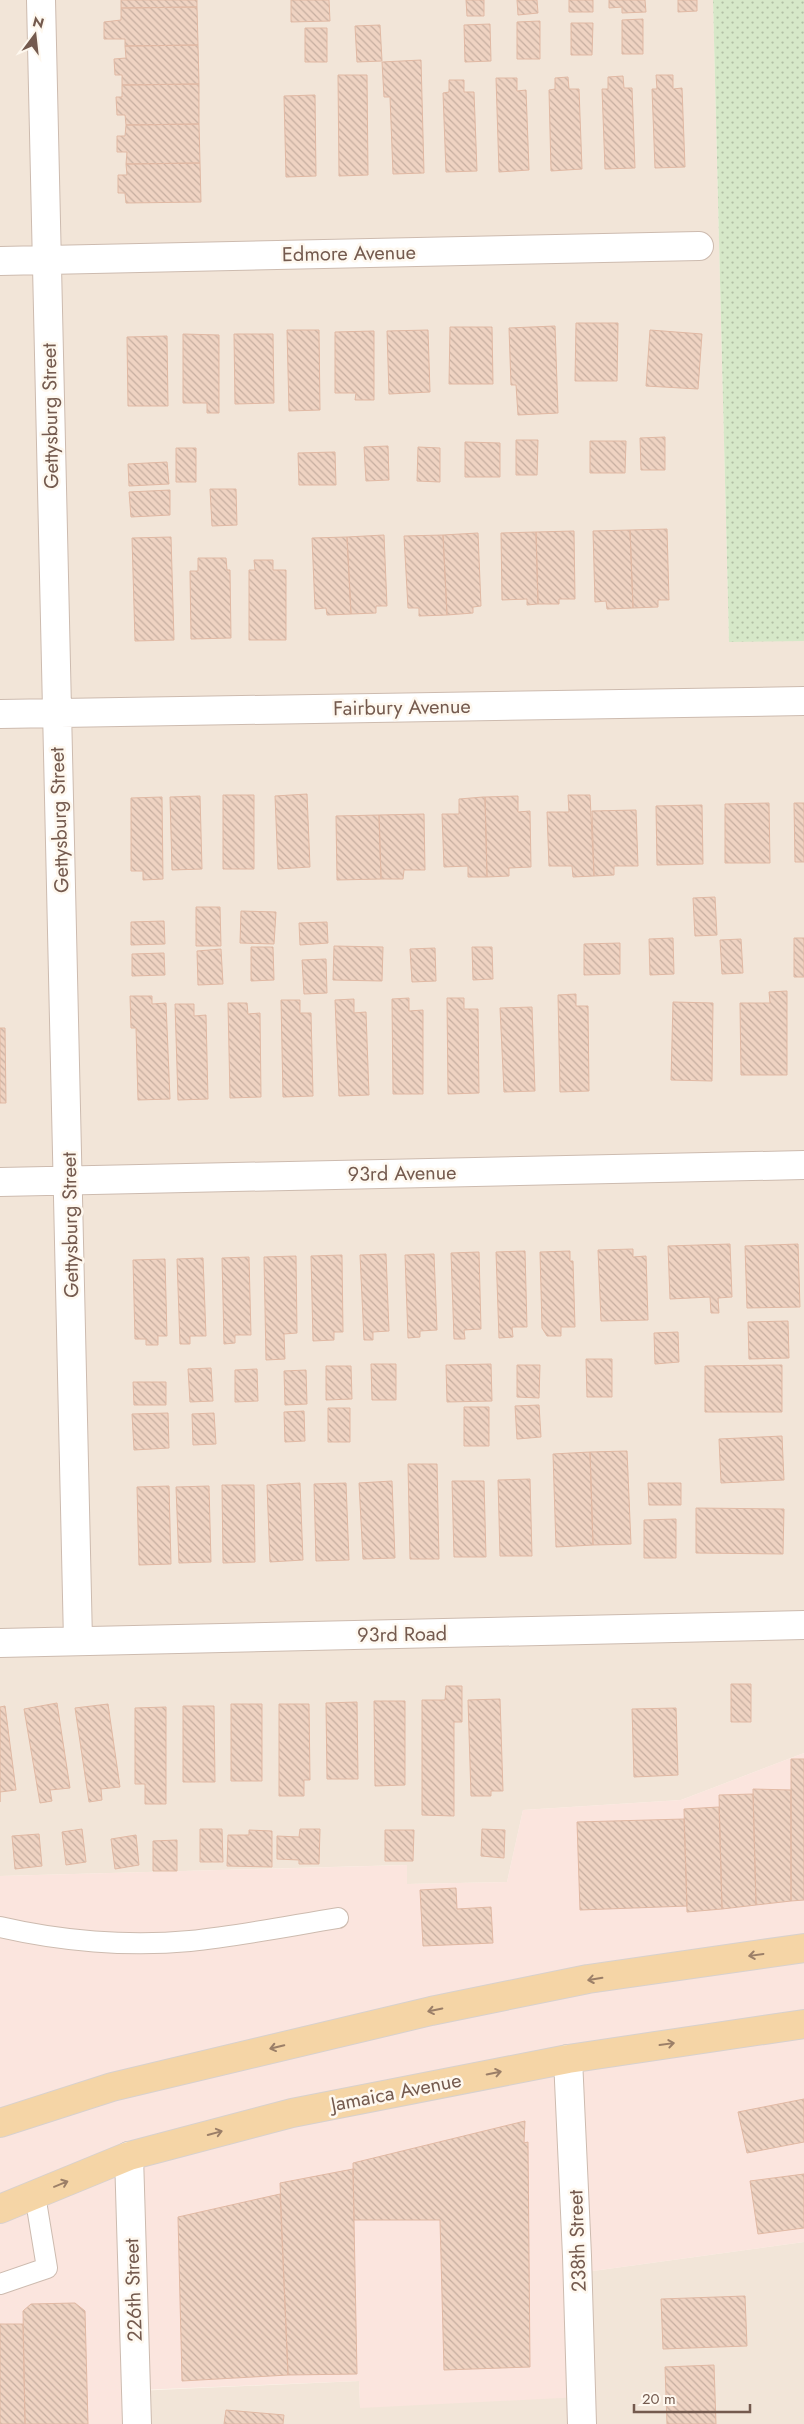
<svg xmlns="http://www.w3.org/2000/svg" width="804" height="2424" font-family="Jost,sans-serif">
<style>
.residential{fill:#f2e5d8}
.commercial{fill:#fbe5de}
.green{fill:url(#green-dots)}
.building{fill:url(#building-back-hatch);stroke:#e1b9a4}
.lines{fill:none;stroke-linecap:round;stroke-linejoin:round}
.service-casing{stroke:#cdbbaf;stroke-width:22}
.minor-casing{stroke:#cdbbaf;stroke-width:30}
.primary-casing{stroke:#d8d1cd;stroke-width:30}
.service{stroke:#fff;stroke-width:20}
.minor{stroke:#fff;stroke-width:28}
.primary{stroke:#f5d5a6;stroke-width:28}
.oneway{stroke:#9b7f68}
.labels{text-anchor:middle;stroke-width:5;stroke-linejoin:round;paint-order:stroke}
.street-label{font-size:20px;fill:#745a4e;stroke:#fef8ef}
</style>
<defs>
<pattern id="green-dots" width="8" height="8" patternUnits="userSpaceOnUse" patternTransform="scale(1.25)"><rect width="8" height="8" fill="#d6e8c8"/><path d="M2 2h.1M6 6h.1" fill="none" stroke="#b2bfa5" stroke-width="1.8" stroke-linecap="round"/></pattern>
<pattern id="building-back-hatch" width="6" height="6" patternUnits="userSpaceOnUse" patternTransform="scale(1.25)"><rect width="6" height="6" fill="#efd3c2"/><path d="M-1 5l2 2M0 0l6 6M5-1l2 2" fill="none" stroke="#c6aea0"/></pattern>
</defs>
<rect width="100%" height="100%" fill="#fbf4e9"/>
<path class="residential" d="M0,0H713L729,641H804V1753L681,1800L523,1810L507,1882L407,1884L406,1865L0,1876Z
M804,2242V2424H137L136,2391L359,2381L360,2407L578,2273Z"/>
<path class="commercial" d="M804,1753V2242L578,2273L581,2397L360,2408L359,2381L137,2390V2424H0V1876L407,1865V1884L507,1882L523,1810L681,1800Z"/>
<path class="green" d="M713,0H804V641L729,642Z"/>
<path class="building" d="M121,0H197V7L121,8Z
M291,0H329L330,21L291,22Z
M466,0H484V16H467Z
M517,0H537L538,13L518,15Z
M569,0H593V12H569Z
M609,0H645L646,12L622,13V7L609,8Z
M678,0H697V11L678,12Z
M197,7L198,45L125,46V39H104V22L121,20V8Z
M643,19V54H622V20Z
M540,21V59H517V22Z
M571,23H593L592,55H571Z
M490,24L491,61L465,62L464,25Z
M380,25L382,61L357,62L355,26Z
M305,28H327V62H305Z
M198,45L199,84L122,85V75H115L114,59L126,58L125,46Z
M421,60L424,173L393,174L390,97H384L382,62Z
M338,75H367L368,175L339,176Z
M656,75H673V89L682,88L685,167L655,168L652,89H657Z
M623,76L624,88H632L635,168L605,169L602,89H608V77Z
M568,77L569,89H579L582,169L551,171L549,90L555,89V78Z
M496,78H517V91L526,90L529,170L499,172Z
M449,80H464V92H474L477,171L446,172L443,93L449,92Z
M199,84V124L126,125L125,115H117L116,97H122V85Z
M315,95L316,176L286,177L284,96Z
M199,124L200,163L126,164L127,152H117V136H125L126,125Z
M200,163L201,202L126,203L125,193H118V175H127L126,164Z
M576,323H618L617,381H575Z
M555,326L558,413L518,415L516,385H511L509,328Z
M450,327H492L493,384H449Z
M287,330H319L320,410L289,411Z
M428,330L430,392L389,394L387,331Z
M650,330L702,334L698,389L646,386Z
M374,331V400H355L356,393H335V332Z
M183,334L219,335V413H207V403H183Z
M234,334H273L274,403L235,404Z
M167,336L168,406H128L127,337Z
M665,437V470H641L640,438Z
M516,440H538L537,475H516Z
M590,441H626L625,473H590Z
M465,442L500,443V477H465Z
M388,446L389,480L366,481L364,447Z
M418,447L440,448V482L417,481Z
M176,448H196V482H176Z
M335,452L336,485H299L298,453Z
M167,462L169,484L129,486L128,464Z
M210,489H236L237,525L212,526Z
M170,490V515L131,517L129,492Z
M667,529L669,600H658V607L633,608L630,530Z
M630,530L633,608L607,609L606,601L595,602L593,531Z
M574,531L575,599H559V604H538L536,532Z
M536,532L538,604L527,605V599L502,600L501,533Z
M478,533L481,606L473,607V613L447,615L443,535Z
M384,535L387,606H376V613L351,614L347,537Z
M443,535L447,615L419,616V608H408L404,536Z
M171,537L174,640L135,641L132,538Z
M347,537L351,614L327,615L326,608L315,609L312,538Z
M198,558H226L227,570H230L231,638L191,639L190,571H198Z
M254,560H273V570H286V640H249V570H255Z
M307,794L310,867L278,869L275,796Z
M223,795H254V869H223Z
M568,795H590L594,876L573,877L572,866H549L547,812H569Z
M200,796L202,869L172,870L170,797Z
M518,796V812L530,811L531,867L509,868V876L487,877L485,797Z
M162,797L163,879L143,880V871H131V798Z
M483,797H485L487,877H468V866L444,867L442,814H459V799Z
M769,803L770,863H725V804Z
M794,803H804V862H795Z
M702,805L703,864L657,865L656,806Z
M636,810L638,866H614V875L594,876L592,811Z
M424,814L425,870H404L403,879H381L379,815Z
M379,815L381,879L337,880L336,816Z
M715,897L717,935L695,936L693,898Z
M196,907H220L221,946H196Z
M241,911L276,912L274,944L240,943Z
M164,921L165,944L131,945V922Z
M327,922L328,943L300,945L299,923Z
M673,938L674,974L650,975L649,939Z
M794,938H804V977H794Z
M741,939L743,973L722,974L720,940Z
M620,943V974L584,975V944Z
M334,946L383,947L382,981L333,980Z
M251,947H273L274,980L251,981Z
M472,947H492L493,979L473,980Z
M435,948L436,981L412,982L410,949Z
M221,949L223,984L198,985L197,951Z
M164,953L165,975L132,976V954Z
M326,959L327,993L304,994L302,960Z
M787,991V1075H741L740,1003H770L769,992Z
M576,994V1006H588L589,1091L560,1092L558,995Z
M130,996H152V1004L166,1003L170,1099L138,1100L136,1028H131Z
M409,998V1011L423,1010V1094H393L392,999Z
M447,998H464V1009H478L479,1093L448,1094Z
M354,999V1013L366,1012L369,1095L339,1096L335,1000Z
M281,1000H300V1013H311L313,1096L283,1097Z
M673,1002L713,1003L712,1081L671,1080Z
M228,1003H247L248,1014L260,1013L261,1097L230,1098Z
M175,1004H194V1016L206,1015L208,1099L178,1100Z
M532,1007L535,1091L504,1092L500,1008Z
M0,1028H5L6,1103H0Z
M730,1244L732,1297L718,1298L719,1313H711L710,1297L670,1299L668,1246Z
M798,1244L800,1307L747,1308L745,1246Z
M633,1249V1257L646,1256L648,1320L601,1321L598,1250Z
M525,1251L527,1327H512L513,1337L499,1338L496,1252Z
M570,1251V1261H573L575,1327H561V1336H547L542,1328L540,1252Z
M479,1252L481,1329L464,1330L465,1339H454L451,1253Z
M386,1254L389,1331L373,1332V1340H364L360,1255Z
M434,1254L437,1330L420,1331V1337L408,1338L405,1255Z
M342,1255L343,1332H334V1340L313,1341L311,1256Z
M296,1256L297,1333L284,1334L285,1359L266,1360L264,1257Z
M249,1257L251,1335H235V1343L224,1344L222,1258Z
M203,1258L206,1336H190V1344H180L177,1259Z
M165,1259L167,1336H158V1345H146V1339H135L133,1260Z
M788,1321L789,1358L749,1359L748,1322Z
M678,1332L679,1362L655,1364L654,1333Z
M586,1359H612V1397H587Z
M371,1364H396V1400H372Z
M491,1364L492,1401L447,1402L446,1365Z
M517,1365H540L539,1398L517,1397Z
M782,1365V1412H705V1366Z
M326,1366H351L352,1399L326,1400Z
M211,1368L213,1401L190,1402L188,1369Z
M257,1369L258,1401L235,1402V1370Z
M306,1370L307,1404L285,1405L284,1371Z
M133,1382H166V1405H134Z
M539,1405L541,1437L517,1439L515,1406Z
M464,1407H489V1446H464Z
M328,1408H350V1442H328Z
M304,1411L305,1441L285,1442L284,1412Z
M168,1413L169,1448L134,1450L132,1414Z
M214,1413L216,1444L193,1445L192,1414Z
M782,1436L784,1480L721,1483L719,1439Z
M627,1451L631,1544L593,1545L590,1452Z
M590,1452L593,1545L556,1547L553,1454Z
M408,1464H437L439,1559H410Z
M530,1479L532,1556H500L498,1480Z
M392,1481L395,1558L363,1559L359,1483Z
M452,1481H484L486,1557H454Z
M300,1483L303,1560L270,1562L267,1485Z
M346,1483L349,1560L316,1561L314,1484Z
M648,1483H681V1505H649Z
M222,1485H254L255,1562L223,1563Z
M169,1486L171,1564L139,1565L137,1487Z
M209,1486L211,1562L179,1563L176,1487Z
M696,1508L784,1509L783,1554L696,1553Z
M676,1519V1558H644V1520Z
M731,1684H751V1722H731Z
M446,1686H462V1722H454V1816L422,1815V1700H445Z
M500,1699L503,1791H491V1796H471L468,1700Z
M374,1701H405V1785L375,1786Z
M357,1702L358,1779H327L326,1703Z
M57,1703L70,1788L50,1790L52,1801L40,1803L24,1709Z
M108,1704L120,1787L101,1789L102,1800L89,1802L75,1708Z
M231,1704H262V1781H231Z
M279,1704H309L310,1780H304V1796H279Z
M5,1706L16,1790L0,1792V1802V1707Z
M183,1706H214L215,1782H183Z
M166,1707V1804H145V1784H135V1708Z
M676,1708L678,1775L634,1777L632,1709Z
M791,1759H804V1900L791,1901Z
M753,1789L791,1790V1901L756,1905Z
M753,1794L756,1905L722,1909L719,1795Z
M719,1807L722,1909L687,1912L684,1809Z
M684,1819L687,1906L580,1910L577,1822Z
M82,1829L86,1862L66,1865L62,1832Z
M200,1829H222L223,1862H200Z
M300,1829H320L319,1864H299V1860L277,1859V1836L299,1837Z
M482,1829L505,1830L504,1858L481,1856Z
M249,1830L272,1831V1867L227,1866L228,1835H249Z
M385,1830H414L413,1861H385Z
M39,1834L42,1866L15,1869L12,1836Z
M136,1835L139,1865L115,1869L111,1839Z
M177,1840V1871H153V1841Z
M456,1888L457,1909L491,1907L493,1943L423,1946L420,1890Z
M804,2099V2142L747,2153L738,2112Z
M525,2121L524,2143L528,2142L530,2367L444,2370L440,2220H354L353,2163Z
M353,2169L357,2374L288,2375L280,2183Z
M804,2174V2228L758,2234L750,2181Z
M280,2194L288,2375L182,2381L178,2217Z
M745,2296L747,2346L663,2349L661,2299Z
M75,2303L85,2311L88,2424H25L23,2311L31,2304Z
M0,2324H23L25,2424H0Z
M714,2365L716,2424H667L665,2367Z
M226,2410L284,2415L283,2424H224Z"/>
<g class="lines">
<defs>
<path id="service" d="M0,1927C60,1941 128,1947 190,1941C239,1936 289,1926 338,1918
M0,2284L47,2268L35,2195"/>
<path id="minor" d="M41,0L78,1641
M0,261L699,246
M0,714L804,701
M0,1182L804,1165
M0,1643L804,1625
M568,2059L577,2256L582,2424
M129,2156L137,2424"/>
<path id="primary" d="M0,2123L112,2087L431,2011L588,1979L804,1948
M0,2209L129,2156L292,2113L568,2059L804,2024"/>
</defs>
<use href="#service" class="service-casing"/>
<use href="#minor" class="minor-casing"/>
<use href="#primary" class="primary-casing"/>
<use href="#service" class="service"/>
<use href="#minor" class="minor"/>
<use href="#primary" class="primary"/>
</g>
<defs><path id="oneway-shaft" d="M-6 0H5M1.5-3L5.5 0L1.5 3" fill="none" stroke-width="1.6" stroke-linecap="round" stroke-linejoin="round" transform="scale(1.25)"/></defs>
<g class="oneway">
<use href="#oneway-shaft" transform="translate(756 1955) rotate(172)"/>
<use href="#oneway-shaft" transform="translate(595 1979) rotate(171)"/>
<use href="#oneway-shaft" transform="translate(435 2010) rotate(168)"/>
<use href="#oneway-shaft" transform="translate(667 2044) rotate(-8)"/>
<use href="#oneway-shaft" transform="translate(277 2047) rotate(167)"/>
<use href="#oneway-shaft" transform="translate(494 2073) rotate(-11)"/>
<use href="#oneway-shaft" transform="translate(215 2133) rotate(-15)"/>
<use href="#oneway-shaft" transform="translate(61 2184) rotate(-22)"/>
</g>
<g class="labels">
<g class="street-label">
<text transform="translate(349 253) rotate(-1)" y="7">Edmore Avenue</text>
<text transform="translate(50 416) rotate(-91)" y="7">Gettysburg Street</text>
<text transform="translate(402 707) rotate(-1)" y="7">Fairbury Avenue</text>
<text transform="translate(59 820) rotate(-92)" y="7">Gettysburg Street</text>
<text transform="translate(402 1173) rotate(-1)" y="7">93rd Avenue</text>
<text transform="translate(70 1225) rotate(-91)" y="7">Gettysburg Street</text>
<text transform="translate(402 1634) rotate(-1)" y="7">93rd Road</text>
<text transform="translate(396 2092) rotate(-11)" y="7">Jamaica Avenue</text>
<text transform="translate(577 2241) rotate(-92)" y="7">238th Street</text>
<text transform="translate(133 2290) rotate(-92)" y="7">226th Street</text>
</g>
</g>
<g transform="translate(35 35) rotate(15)" stroke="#fef8ef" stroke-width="4" paint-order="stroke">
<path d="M0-4L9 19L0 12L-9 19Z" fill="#745a4e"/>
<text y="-8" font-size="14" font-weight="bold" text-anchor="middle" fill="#745a4e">N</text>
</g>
<path d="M634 2404v8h116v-8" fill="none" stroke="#745a4e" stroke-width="2.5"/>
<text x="642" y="2404" font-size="15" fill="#745a4e" stroke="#fef8ef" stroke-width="4" paint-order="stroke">20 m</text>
</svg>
